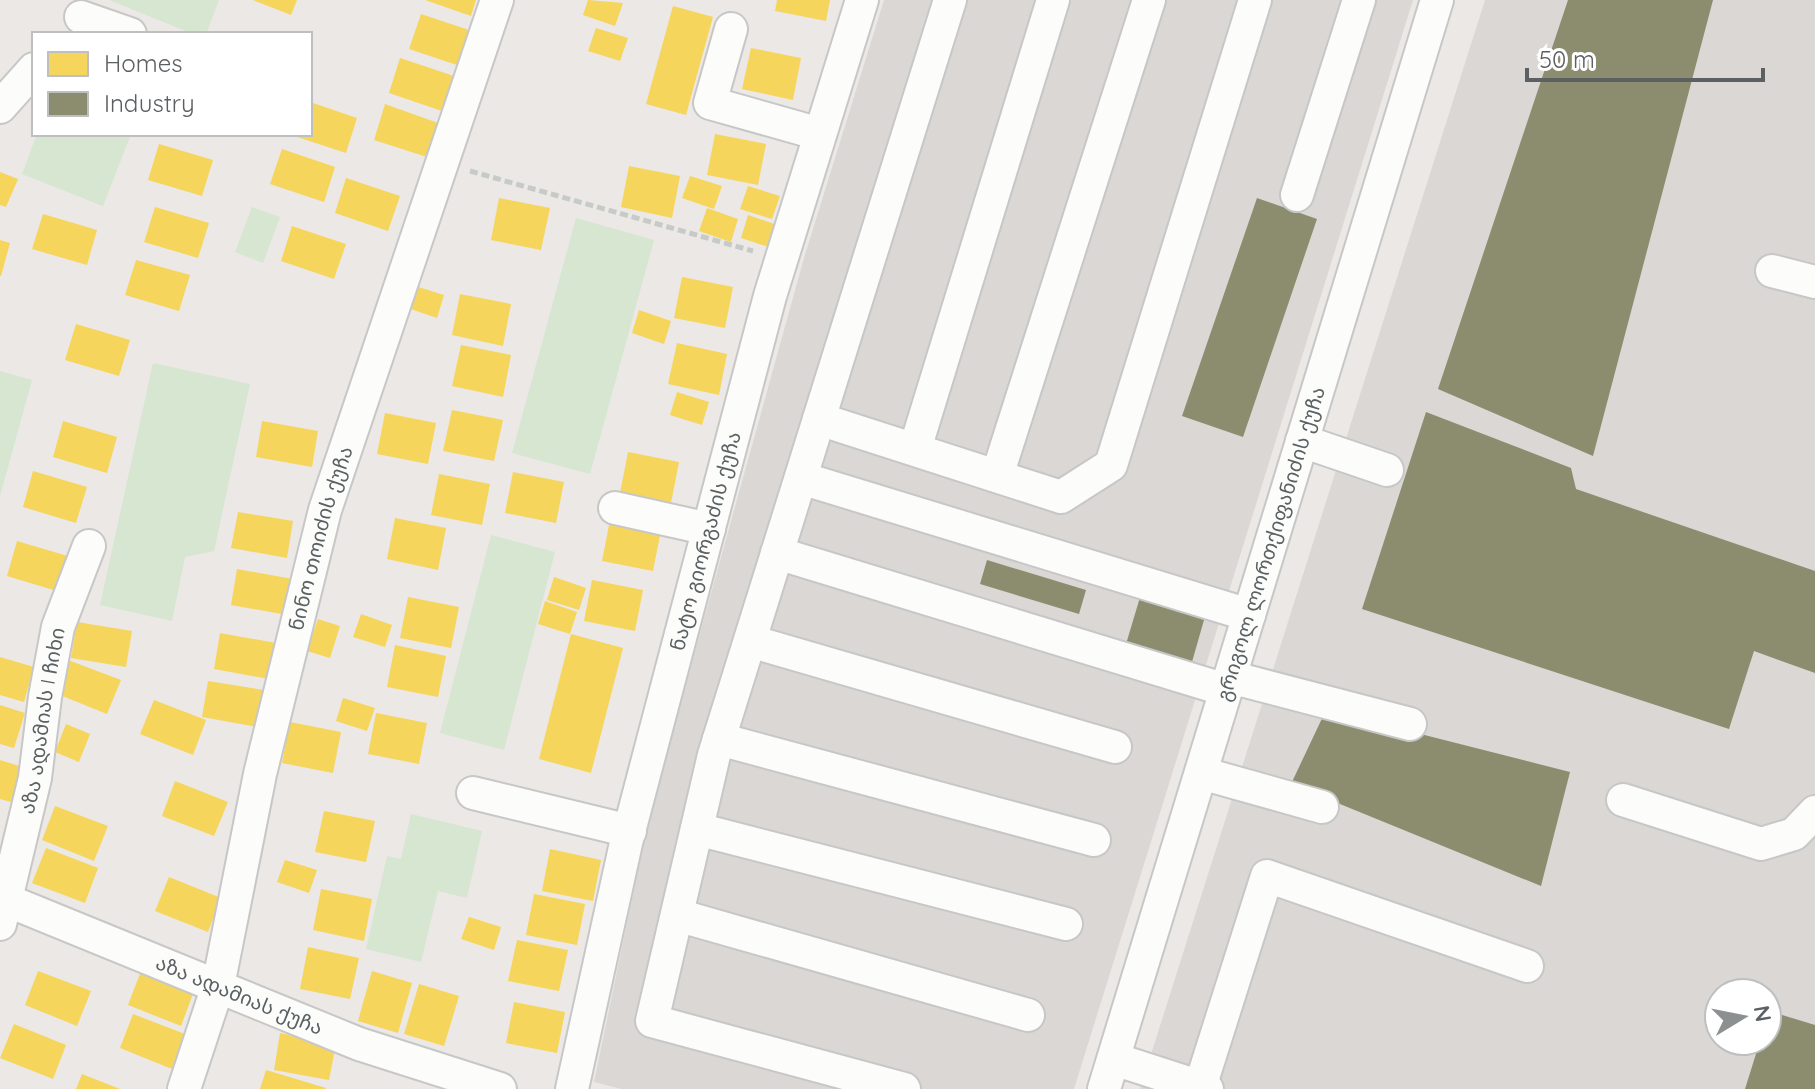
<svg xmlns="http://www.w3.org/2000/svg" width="1815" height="1089" font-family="Quicksand,'Noto Sans Georgian',sans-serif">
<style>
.industrial{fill:#dbd7d5;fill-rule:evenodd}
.green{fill:#d6e6d1}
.homes{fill:#f6d55c}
.industry{fill:#8c8c6e}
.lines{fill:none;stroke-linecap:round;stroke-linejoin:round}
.minor-casing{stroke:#c7c7c7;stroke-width:36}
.path{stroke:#c6cbc8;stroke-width:5;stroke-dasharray:8 4;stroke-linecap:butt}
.minor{stroke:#fcfcfb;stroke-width:32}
.labels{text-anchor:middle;stroke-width:8;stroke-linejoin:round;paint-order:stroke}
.street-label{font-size:20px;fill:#5b6063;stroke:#fff}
</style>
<rect width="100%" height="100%" fill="#ebe8e5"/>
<path class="industrial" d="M884,0H1413L1074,1089H621L594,1082L649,817L804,258Z
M1485,0H1815V1089H1140ZM1719,993H1767V1041H1719Z"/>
<path class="green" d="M109,0H219L206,34H193Z
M37,134H131L103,206L22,174Z
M252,207L280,217L263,263L235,252Z
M576,218L654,240L590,474L512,453Z
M153,363L250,384L214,551L185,557L172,621L100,605Z
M0,371L32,380L0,496Z
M491,535L555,552L504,750L440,733Z
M411,814L482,831L467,898L438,891L421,962L366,949L387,856L401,859Z"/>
<path class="homes" d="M253,0H297L291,15Z
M425,0H476L471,16Z
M588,0L623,3L615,26L583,15Z
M777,0H830L826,21L775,11Z
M673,6L713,17L686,115L646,104Z
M421,14L475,32L463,67L409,49Z
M596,28L628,38L620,61L588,51Z
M751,48L801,58L793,100L742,89Z
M400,58L454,76L442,111L389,93Z
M310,102L357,118L346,153L291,135L310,134Z
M385,104L438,123L427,157L374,140Z
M715,134L766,144L758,185L707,175Z
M159,144L213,160L202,196L148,180Z
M282,149L335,167L324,202L270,184Z
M629,166L680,176L672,218L621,207Z
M0,172L18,179L6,207L0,205Z
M690,176L722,186L714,209L682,198Z
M346,178L400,196L388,231L335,213Z
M748,186L780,196L772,219L740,209Z
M499,198L550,208L541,250L491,240Z
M155,207L209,223L198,258L144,242Z
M707,208L738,219L731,242L699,231Z
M43,214L97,230L87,265L32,249Z
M748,215L780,226L772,248L741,238Z
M292,226L346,244L334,279L281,261Z
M0,240L10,243L1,276H0Z
M136,260L190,275L179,311L125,295Z
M682,277L733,287L725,328L674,318Z
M412,285L444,295L437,318L405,307Z
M460,294L511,304L503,346L452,335Z
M639,310L671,321L664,344L632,333Z
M76,324L130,340L119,376L65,360Z
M677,343L727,354L719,395L668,384Z
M461,345L511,355L503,397L452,386Z
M677,392L709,402L702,425L670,415Z
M452,410L503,420L494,461L443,451Z
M385,413L436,423L428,464L377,454Z
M63,421L117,437L107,473L53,457Z
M262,421L318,431L312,467L256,457Z
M628,452L679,462L671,503L620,493Z
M33,471L87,487L76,523L23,507Z
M513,472L564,482L556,523L505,513Z
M439,474L490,484L482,525L431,515Z
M238,512L293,521L287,558L231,548Z
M395,518L446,528L438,570L387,559Z
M610,520L661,530L653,571L602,561Z
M17,541L71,557L60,592L7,576Z
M237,569L293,579L287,615L231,605Z
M554,577L586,588L579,610L547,600Z
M592,580L643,590L635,631L584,621Z
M408,597L459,607L451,648L400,638Z
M545,601L577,612L570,634L538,624Z
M361,614L392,625L385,647L353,637Z
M318,619L340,626L330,658L307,651Z
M77,622L132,631L126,667L71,658Z
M220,633L276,643L269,679L214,669Z
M571,634L623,648L591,773L539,759Z
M395,645L446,656L438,697L387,687Z
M0,657L34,667L24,702L0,695Z
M68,660L121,680L107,714L55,693Z
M208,681L264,690L258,727L202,717Z
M343,698L375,708L367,731L336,721Z
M154,700L206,720L193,755L140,734Z
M0,705L25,713L14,748L0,744Z
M376,713L427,723L419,764L368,754Z
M290,722L341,732L333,773L282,763Z
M66,724L90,734L79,762L55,752Z
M0,760L29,769L19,804L0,799Z
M175,781L228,802L214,836L162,816Z
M55,806L108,826L94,861L42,840Z
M324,811L375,821L366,862L315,852Z
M46,848L98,868L85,903L32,883Z
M550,849L601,860L593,901L542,891Z
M285,860L317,870L309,893L277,882Z
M169,877L221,898L208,932L155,911Z
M321,889L372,899L364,941L313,930Z
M534,894L585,904L577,945L526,935Z
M469,917L501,927L494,950L461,939Z
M517,940L568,950L559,991L508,981Z
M308,947L359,958L350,999L300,989Z
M38,971L91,991L77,1026L25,1005Z
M141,971L194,991L181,1026L128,1005Z
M372,971L412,983L398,1033L358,1021Z
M419,984L459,996L444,1046L404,1034Z
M514,1002L565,1012L557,1053L506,1043Z
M133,1014L185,1034L172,1069L120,1048Z
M14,1024L66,1045L53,1079L0,1058Z
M280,1033L336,1044L329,1080L274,1070Z
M266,1070L326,1088V1089H260Z
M82,1074L120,1089H76Z"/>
<path class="industry" d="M1568,0H1713L1593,456L1438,389Z
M1257,198L1317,219L1243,437L1182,416Z
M1426,412L1571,468L1576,489L1815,571V673L1754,651L1729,729L1362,609Z
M987,560L1086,590L1079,614L980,584Z
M1141,594L1206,613L1192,662L1126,644Z
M1326,710L1570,772L1541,886L1291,784Z
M1769,1011L1815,1025V1089H1745L1760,1041H1767Z"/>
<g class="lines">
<defs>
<g id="minor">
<path d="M81,17L130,34"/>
<path d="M731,29L710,103L820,134"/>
<path d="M0,107L34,69"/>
<path d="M1297,195L1359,0"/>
<path d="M1772,271L1815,282"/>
<path d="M819,419L1061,497L1111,465L1255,0"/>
<path d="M1302,441L1387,470"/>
<path d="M915,449L1053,0"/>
<path d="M997,476L1149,0"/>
<path d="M801,478L1249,615"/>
<path d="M615,508L709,529"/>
<path d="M777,553L1226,690"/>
<path d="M750,641L1115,747"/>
<path d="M1230,677L1410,724"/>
<path d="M719,739L1094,840"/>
<path d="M1201,773L1322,807"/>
<path d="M473,793L630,831"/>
<path d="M1623,800L1761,844L1794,834L1815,812"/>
<path d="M697,829L1066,924"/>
<path id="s1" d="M6,900L359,1044L500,1089"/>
<path d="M677,915L1028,1015"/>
<path id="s2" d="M0,924L35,778L45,697L58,627L89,546"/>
<path d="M1114,1059L1207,1089"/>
<path d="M1200,1087L1267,876L1527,966"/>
<path id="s3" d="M184,1089L218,986L260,774L325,510L497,0"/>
<path id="s4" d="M572,1089L626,843L770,296L862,0"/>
<path d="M904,1089L652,1021L714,755L950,0"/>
<path id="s5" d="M1104,1089L1437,0"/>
</g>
</defs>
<use href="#minor" class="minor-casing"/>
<path class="path" d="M470,171L753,251"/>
<use href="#minor" class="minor"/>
</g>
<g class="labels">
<g class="street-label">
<text dy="7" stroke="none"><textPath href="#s3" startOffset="568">ნინო თოიძის ქუჩა</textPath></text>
<text dy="7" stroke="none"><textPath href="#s4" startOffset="564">ნატო გიორგაძის ქუჩა</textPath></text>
<text dy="7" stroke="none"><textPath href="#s5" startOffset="570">გრიგოლ ლორთქიფანიძის ქუჩა</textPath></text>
<text dy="7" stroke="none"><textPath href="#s2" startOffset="208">აზა ადამიას I ჩიხი</textPath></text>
<text dy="7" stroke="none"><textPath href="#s1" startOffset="252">აზა ადამიას ქუჩა</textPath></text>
</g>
</g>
<rect x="32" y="32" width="280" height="104" fill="#ffffff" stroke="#bdbfc1" stroke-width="2"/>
<rect x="48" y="52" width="40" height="24" fill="#f6d55c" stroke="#bdbfc1" stroke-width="2"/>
<text x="104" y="72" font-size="24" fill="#5b6063">Homes</text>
<rect x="48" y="92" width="40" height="24" fill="#8c8c6e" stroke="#bdbfc1" stroke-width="2"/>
<text x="104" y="112" font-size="24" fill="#5b6063">Industry</text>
<g transform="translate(1743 1017) rotate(80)"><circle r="38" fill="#ffffff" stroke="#bdbfc1" stroke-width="2"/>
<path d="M0-6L14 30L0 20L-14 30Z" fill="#8d9090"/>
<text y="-12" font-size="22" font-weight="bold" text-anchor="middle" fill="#5b6063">N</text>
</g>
<path d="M1527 68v12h236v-12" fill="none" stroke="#5b6063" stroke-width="4"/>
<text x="1539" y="68" font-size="24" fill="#5b6063" stroke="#ffffff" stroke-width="6" paint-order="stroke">50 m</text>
</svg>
